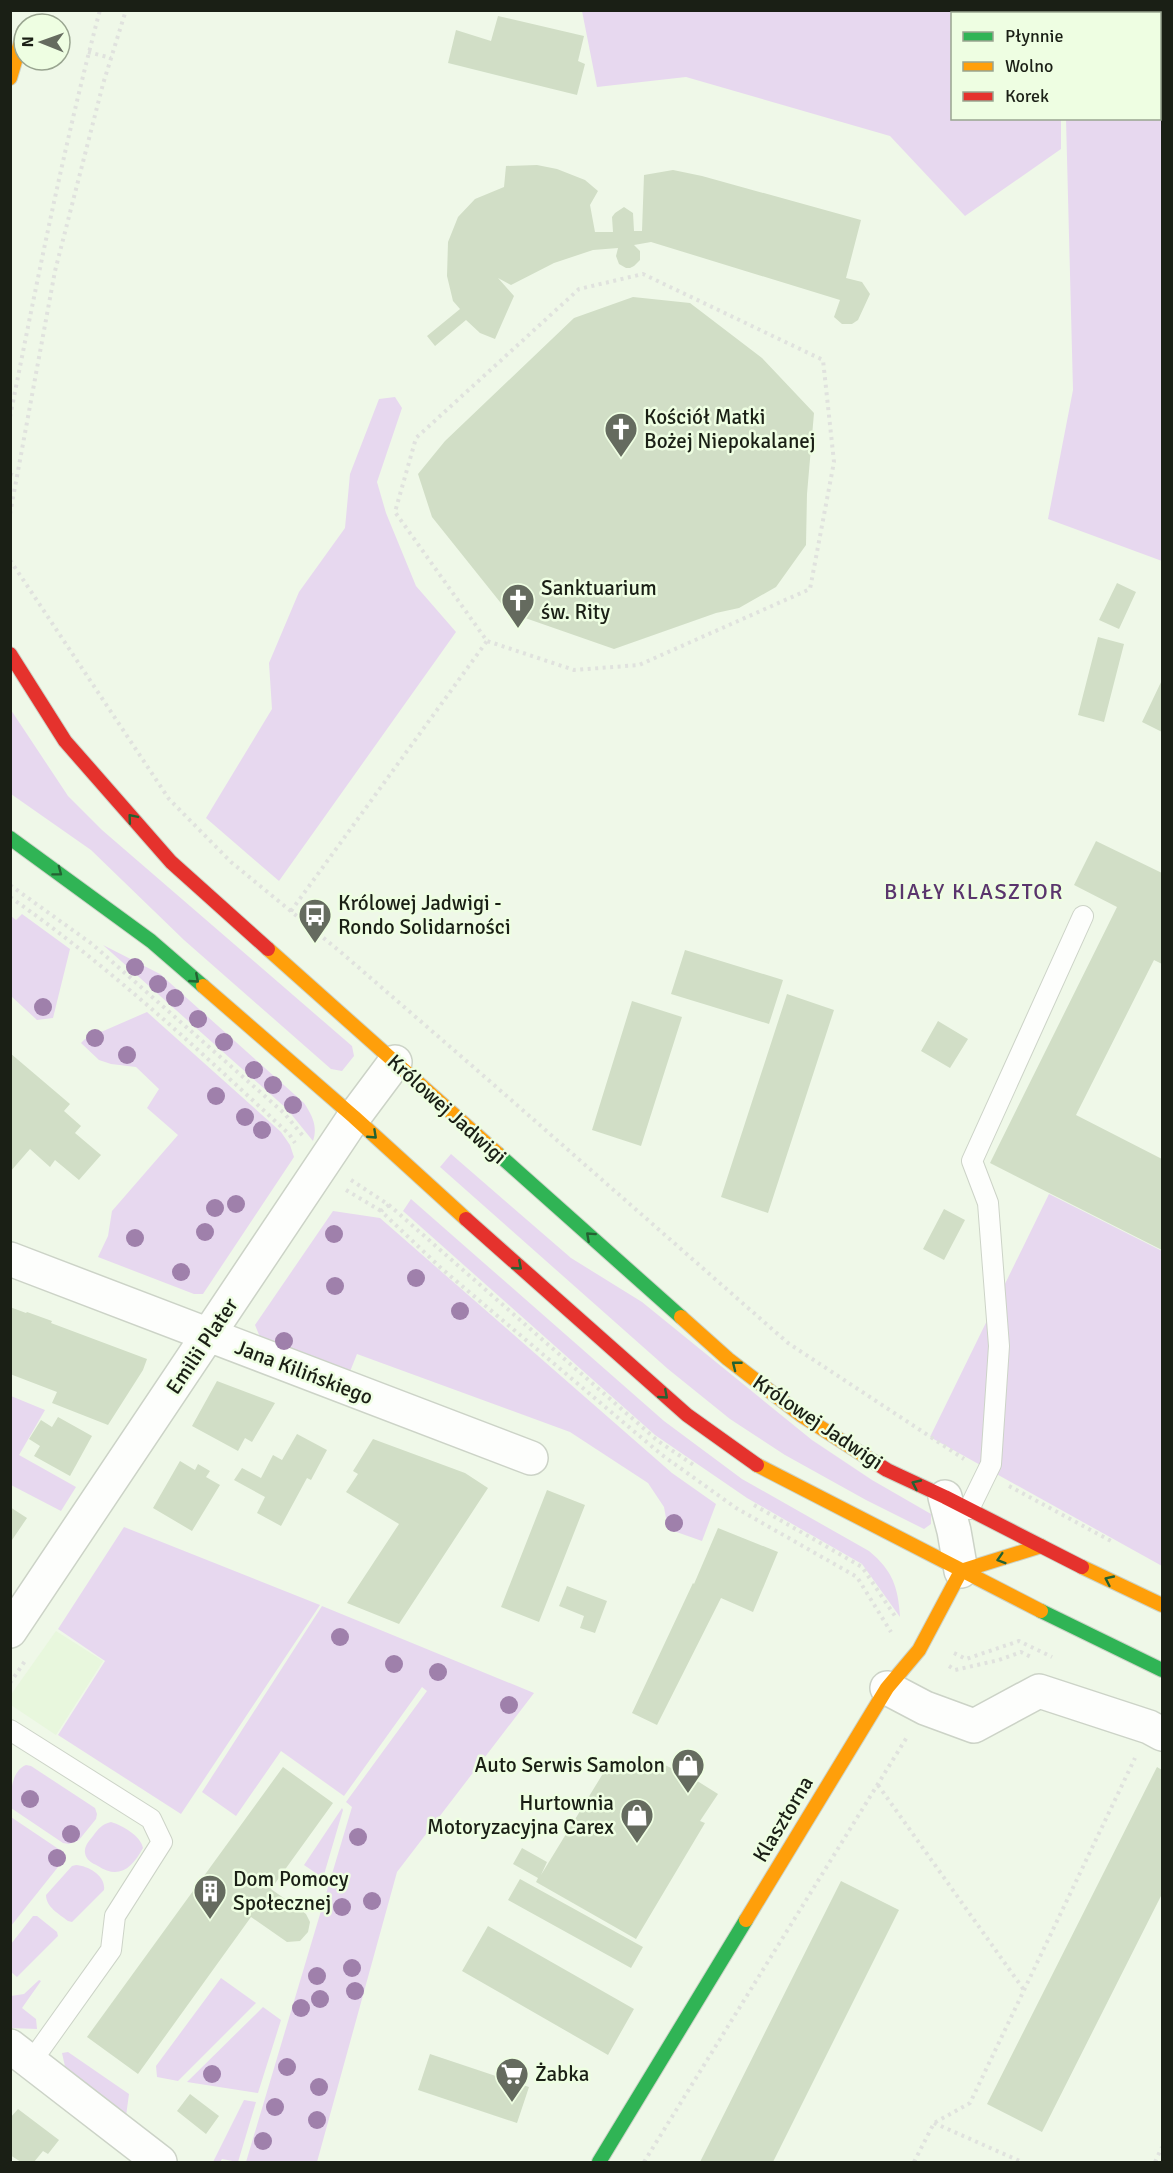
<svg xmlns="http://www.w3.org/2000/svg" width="1173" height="2173" font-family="Signika,sans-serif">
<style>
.built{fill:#e8f7dd}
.green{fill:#e7d8ef}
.building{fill:#d1dec6}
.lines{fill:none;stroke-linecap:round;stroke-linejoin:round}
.lane-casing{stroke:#ccd3c7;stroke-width:22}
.street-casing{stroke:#ccd3c7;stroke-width:36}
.fast-casing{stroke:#ccd3c7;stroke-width:16}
.slow-casing{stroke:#ccd3c7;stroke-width:16}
.jam-casing{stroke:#ccd3c7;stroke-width:16}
.path{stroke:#e0e2de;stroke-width:4;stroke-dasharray:3 4.5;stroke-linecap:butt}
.lane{stroke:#fdfefc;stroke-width:20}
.street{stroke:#fdfefc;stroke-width:33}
.fast{stroke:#30b455;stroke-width:14}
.slow{stroke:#ff9f0a;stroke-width:14}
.jam{stroke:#e5322d;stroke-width:14}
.tree{fill:#9f80ab}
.oneway{stroke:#246232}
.labels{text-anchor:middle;stroke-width:5;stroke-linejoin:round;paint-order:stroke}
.poi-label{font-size:21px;fill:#1a1f15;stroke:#eefee2;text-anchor:start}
.street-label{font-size:21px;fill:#1a1f15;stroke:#eefee2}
.neighbourhood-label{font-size:22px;letter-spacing:1.5px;fill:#5a356d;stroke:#eefee2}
</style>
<rect width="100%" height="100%" fill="#eff8e8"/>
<path class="built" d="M56,1631L103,1661L56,1735L11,1705L10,1696Z"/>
<path class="green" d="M582,11H1061V14H952V118L1061,119V149L965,216L890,136L686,77L597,87Z
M1063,11H1162V561L1048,519L1073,390L1066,119L1160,118V14H1064Z
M395,397L402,408L377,482L386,513L416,586L456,632L279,881L206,818L272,709L269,663L299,592L345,528L350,474L379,399Z
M11,710L68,796L102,830L352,1046L354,1056L342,1071L331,1069L184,940L91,850L11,794Z
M22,914L70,949L53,1018L37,1020L11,996V916L16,920Z
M103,945L160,974L304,1103C312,1115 318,1126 313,1141L287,1109Z
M147,1012L281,1132L290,1145L294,1157L203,1294H194L98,1257L108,1236L112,1211L178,1135L147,1108L159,1089L136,1067L111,1064L99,1060L81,1043L85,1039Z
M451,1154L571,1258L642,1302L812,1440L872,1480L931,1514V1524L924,1529L866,1500L785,1455L730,1419L668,1369L440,1167Z
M1049,1194L1162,1251V1566L930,1437Z
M411,1199L664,1421L742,1479L869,1551C893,1571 898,1587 900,1617L862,1564L747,1498L655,1435L403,1211Z
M333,1211L380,1218L672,1473L716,1504L702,1541L668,1529L664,1507L648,1483L570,1432L357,1354L349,1374L262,1342L255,1325Z
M11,1396L45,1410L19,1455L76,1487L61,1511L11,1485Z
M124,1527L320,1605L181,1814L58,1735L105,1661L58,1629Z
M322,1606L534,1693L397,1872L317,2162H246L352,1807L346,1802L427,1691L422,1687L344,1796L281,1751L236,1816L202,1792Z
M26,1765L31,1766L95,1808L97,1814L96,1819L79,1840L69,1844L63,1843L11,1808C10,1794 11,1771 26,1765Z
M342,1808L343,1810L323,1878L304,1865Z
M11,1817L60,1850L61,1855L58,1867L11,1926Z
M111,1822C122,1825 141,1836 143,1848C132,1868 119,1880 98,1866C92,1863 86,1860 85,1853C84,1846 89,1841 93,1836C98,1829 102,1824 111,1822Z
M76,1865C89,1866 106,1876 104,1890L72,1922L68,1921C59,1914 46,1907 46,1895L72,1866Z
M33,1916H37L57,1932L58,1936L17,1977L11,1972V1944Z
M221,1978L256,2003L178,2081L157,2077L156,2066Z
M39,1980L41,1981L22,2008L36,2019L37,2029L11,2028V1996L24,1994Z
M263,2007L281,2020L258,2093L187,2082Z
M68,2052L129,2094L126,2116L66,2071L62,2053Z
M244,2100L256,2102L238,2162L222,2159L220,2162H213Z"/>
<path class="building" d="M498,16L584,36L578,61L585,64L577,95L448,63L456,30L491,41Z
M537,165L557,169L585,180L598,191L590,205L595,232H613L612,217L615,213L624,207L633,213L634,231H642L644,175L673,170L702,176L861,220L846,278L862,282L870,294L858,320L852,324H842L834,317L840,300L651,242L634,245L640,251V260L634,266L630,268H626L619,264L616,256L618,248L593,250L554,263L511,285L498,278L514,296L495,339L480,333L466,320L435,346L427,336L460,309L453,301L447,276L448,242L458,217L475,199L504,187L506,166Z
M633,297L690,303L762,358L814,413L807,494L806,545L776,587L739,608L716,613L614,649L508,612L432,517L418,474L445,441L574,318Z
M1117,583L1136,592L1119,629L1099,620Z
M1098,637L1124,644L1104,722L1078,715Z
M1162,680V732L1142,722Z
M1096,841L1162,873V964L1154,960L1076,1115L1162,1159V1250L990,1163L1117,907L1074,885Z
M685,950L783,980L769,1024L671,994Z
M787,994L834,1010L768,1213L721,1197Z
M632,1001L682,1017L641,1146L592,1130Z
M938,1021L968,1039L950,1068L921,1051Z
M10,1053L70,1104L64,1111L81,1126L75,1133L101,1155L79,1180L55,1160L50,1167L30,1149L10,1172Z
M944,1209L965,1220L944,1260L923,1249Z
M10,1307L26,1313L27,1312L52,1321L51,1323L147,1359L143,1370L108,1425L52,1403L57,1392L10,1374Z
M217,1381L275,1403L252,1442L245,1438L238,1451L192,1426Z
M58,1417L92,1436L70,1476L34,1456L40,1446L29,1439L41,1420L52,1427Z
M297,1434L327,1450L311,1480L307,1478L281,1526L257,1513L265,1497L234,1480L242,1468L261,1478L273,1455L282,1460Z
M373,1439L465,1473L488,1488L399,1624L347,1603L399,1524L346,1492L358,1474L353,1471Z
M180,1461L195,1470L198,1464L210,1471L206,1477L220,1485L192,1531L153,1508Z
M547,1490L585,1505L539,1622L501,1607Z
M10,1507L27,1518L10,1543Z
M718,1528L778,1552L753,1612L721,1598L657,1725L632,1713L693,1583L694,1584Z
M567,1586L607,1601L595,1633L580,1628L584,1616L559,1606Z
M610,1762L665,1765L673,1769L675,1767L718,1794L700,1821L705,1823L636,1939L536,1882L538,1878L513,1864L522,1848L547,1862L541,1875Z
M283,1767L333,1803L271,1889L306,1914L310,1922L308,1932L300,1941L287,1942L251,1917L138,2074L87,2037Z
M1157,1767L1162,1770V1894L1042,2132L987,2104Z
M520,1879L643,1947L631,1968L508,1900Z
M841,1881L899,1910L773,2162H700Z
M488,1926L634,2009L608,2055L462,1971Z
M430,2054L529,2087L517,2123L418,2090Z
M190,2094L219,2116L206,2134L177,2111Z
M18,2109L59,2140L48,2154L43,2151L34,2162H21L10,2155V2118Z"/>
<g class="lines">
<defs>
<path id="lane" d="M969,1509L991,1464L999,1346L988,1203L972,1161L1083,916
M10,1730L151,1819L162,1842L115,1916L111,1950L31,2062"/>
<path id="street" d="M10,1259L531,1458
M945,1497L954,1531L961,1571
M10,1631L354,1117L395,1062
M887,1688L925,1708L974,1726L1039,1691L1149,1727L1162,1734
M10,2046L160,2162"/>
<path id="fast" d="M10,838L151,941L203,986
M498,1154L681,1317
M1041,1611L1162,1670
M599,2162L746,1920"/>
<path id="slow" d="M10,78L24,31
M268,949L498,1154
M203,986L354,1117L466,1219
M681,1317L728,1359L801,1415L868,1458
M757,1465L1041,1611
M1082,1567L1162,1605
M746,1920L887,1688L919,1650L961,1571L1041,1546"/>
<path id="jam" d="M10,654L65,741L171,862L268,949
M466,1219L687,1415L757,1465
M868,1458L887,1470L945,1497L1082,1567"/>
</defs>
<use href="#lane" class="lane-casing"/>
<use href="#street" class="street-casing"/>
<use href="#fast" class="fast-casing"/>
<use href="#slow" class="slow-casing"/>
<use href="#jam" class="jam-casing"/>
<path class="path" d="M88,52L111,58
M10,417C37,281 64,145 100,10
M10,474L17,477
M10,514L55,271L103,84L126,10
M10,560L169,799L231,862L343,954L493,1084L788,1343L964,1459
M10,885L92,944L284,1113L303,1136
M10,897C110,967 200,1051 289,1134L295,1143
M291,911L487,641L395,512L416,438L579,289L643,274L823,360L834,462L810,589L639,665L574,670L487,641
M351,1180L389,1205L658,1441L695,1466
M346,1190L381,1211
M389,1205L381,1211L442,1269L662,1455L736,1508L857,1577L891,1632
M1009,1486L1111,1541
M754,1505L862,1567L897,1619
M954,1653L966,1659L1019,1641L1052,1657
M949,1666L955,1670L999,1660L1021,1652L1033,1658
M10,1683L25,1661
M878,1785L1024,1990
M934,2123L1022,2162
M644,2162L907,1737
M914,2162L934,2123L970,2103L1135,1758
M1155,2162L1162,2147"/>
<use href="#lane" class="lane"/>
<use href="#street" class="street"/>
<use href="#fast" class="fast"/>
<use href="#slow" class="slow"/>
<use href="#jam" class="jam"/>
</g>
<g class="tree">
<circle cx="135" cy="967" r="9"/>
<circle cx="158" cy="984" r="9"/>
<circle cx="175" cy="998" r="9"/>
<circle cx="43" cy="1007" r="9"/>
<circle cx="198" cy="1019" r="9"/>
<circle cx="95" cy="1038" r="9"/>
<circle cx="224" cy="1042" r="9"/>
<circle cx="127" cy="1055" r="9"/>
<circle cx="254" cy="1070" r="9"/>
<circle cx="273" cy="1085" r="9"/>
<circle cx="216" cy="1096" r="9"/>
<circle cx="293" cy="1105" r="9"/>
<circle cx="245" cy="1117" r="9"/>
<circle cx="262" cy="1130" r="9"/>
<circle cx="236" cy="1204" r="9"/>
<circle cx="215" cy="1208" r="9"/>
<circle cx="205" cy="1232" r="9"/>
<circle cx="334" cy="1234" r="9"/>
<circle cx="135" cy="1238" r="9"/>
<circle cx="181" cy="1272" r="9"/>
<circle cx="416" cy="1278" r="9"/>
<circle cx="335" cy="1286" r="9"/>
<circle cx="460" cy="1311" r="9"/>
<circle cx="284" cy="1341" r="9"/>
<circle cx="674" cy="1523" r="9"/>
<circle cx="340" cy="1637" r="9"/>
<circle cx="394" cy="1664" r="9"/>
<circle cx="438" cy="1672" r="9"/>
<circle cx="509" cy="1705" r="9"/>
<circle cx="30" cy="1799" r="9"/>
<circle cx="71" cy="1834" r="9"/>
<circle cx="358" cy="1837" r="9"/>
<circle cx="57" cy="1858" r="9"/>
<circle cx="372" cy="1901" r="9"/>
<circle cx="342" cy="1907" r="9"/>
<circle cx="352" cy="1968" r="9"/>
<circle cx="317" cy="1976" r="9"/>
<circle cx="355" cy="1991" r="9"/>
<circle cx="320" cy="1999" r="9"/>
<circle cx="301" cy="2008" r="9"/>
<circle cx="287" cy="2067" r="9"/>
<circle cx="212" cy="2074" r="9"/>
<circle cx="319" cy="2087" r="9"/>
<circle cx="275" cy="2107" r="9"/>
<circle cx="317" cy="2120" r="9"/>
<circle cx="263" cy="2141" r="9"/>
</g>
<defs><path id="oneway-chevron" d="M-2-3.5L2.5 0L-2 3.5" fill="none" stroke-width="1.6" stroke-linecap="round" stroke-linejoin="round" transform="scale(1.5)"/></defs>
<g class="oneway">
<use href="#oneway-chevron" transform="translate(132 818) rotate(-130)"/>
<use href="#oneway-chevron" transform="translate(58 872) rotate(37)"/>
<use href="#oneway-chevron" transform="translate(195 979) rotate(41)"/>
<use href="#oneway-chevron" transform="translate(373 1135) rotate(43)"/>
<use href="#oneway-chevron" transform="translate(590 1236) rotate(-138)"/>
<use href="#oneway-chevron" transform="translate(518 1266) rotate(41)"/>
<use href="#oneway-chevron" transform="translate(736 1365) rotate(-142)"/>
<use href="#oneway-chevron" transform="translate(664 1395) rotate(41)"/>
<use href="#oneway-chevron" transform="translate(916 1484) rotate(-155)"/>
<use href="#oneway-chevron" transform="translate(1001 1559) rotate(163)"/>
<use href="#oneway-chevron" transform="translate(1109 1580) rotate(-155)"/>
</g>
<defs>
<symbol id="church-pin" viewBox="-11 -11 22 30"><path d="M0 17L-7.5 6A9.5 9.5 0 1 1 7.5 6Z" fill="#656b5f" stroke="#eefee2"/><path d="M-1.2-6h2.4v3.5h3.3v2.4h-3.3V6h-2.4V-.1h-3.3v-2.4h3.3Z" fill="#fff"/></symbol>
<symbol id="bus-pin" viewBox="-11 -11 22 30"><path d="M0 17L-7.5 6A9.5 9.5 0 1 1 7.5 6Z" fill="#656b5f" stroke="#eefee2"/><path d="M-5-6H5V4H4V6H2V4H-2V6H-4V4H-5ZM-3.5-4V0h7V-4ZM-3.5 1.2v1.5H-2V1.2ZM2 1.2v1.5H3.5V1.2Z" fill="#fff"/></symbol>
<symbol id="shop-pin" viewBox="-11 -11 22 30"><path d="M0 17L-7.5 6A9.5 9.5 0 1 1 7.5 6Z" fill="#656b5f" stroke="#eefee2"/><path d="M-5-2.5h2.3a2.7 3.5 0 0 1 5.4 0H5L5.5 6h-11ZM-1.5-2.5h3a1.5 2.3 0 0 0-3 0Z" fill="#fff"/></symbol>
<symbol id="building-pin" viewBox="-11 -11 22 30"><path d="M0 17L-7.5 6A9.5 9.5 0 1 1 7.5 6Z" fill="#656b5f" stroke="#eefee2"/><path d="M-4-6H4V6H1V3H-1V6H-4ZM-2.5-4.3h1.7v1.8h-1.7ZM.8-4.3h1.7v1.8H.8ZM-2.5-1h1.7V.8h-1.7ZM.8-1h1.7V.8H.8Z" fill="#fff"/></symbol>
<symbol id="supermarket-pin" viewBox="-11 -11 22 30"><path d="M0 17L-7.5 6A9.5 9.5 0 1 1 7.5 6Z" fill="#656b5f" stroke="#eefee2"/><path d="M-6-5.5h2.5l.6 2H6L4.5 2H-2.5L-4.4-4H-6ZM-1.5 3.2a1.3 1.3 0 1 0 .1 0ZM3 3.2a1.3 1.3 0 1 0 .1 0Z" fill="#fff"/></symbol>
</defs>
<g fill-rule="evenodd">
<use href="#church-pin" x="602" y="410" width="38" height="52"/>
<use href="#church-pin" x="499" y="581" width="38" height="52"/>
<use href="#bus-pin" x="296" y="896" width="38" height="52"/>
<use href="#shop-pin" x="669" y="1746" width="38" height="52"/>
<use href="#shop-pin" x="618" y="1796" width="38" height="52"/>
<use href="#building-pin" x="191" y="1872" width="38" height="52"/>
<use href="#supermarket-pin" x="493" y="2055" width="38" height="52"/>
</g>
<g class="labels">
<g class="poi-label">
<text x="644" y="424">Kościół Matki<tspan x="644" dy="24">Bożej Niepokalanej</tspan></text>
<text x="541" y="595">Sanktuarium<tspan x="541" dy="24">św. Rity</tspan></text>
<text x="338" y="910">Królowej Jadwigi -<tspan x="338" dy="24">Rondo Solidarności</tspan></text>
<text x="665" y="1772" text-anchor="end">Auto Serwis Samolon</text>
<text x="614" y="1810" text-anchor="end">Hurtownia<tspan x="614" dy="24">Motoryzacyjna Carex</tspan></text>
<text x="233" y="1886">Dom Pomocy<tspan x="233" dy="24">Społecznej</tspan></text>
<text x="535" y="2081">Żabka</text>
</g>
<g class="street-label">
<text transform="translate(447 1109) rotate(42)" y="7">Królowej Jadwigi</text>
<text transform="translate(202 1346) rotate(-56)" y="7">Emilii Plater</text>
<text transform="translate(304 1372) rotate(21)" y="7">Jana Kilińskiego</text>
<text transform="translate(818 1422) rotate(34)" y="7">Królowej Jadwigi</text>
<text transform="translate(783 1819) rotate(-59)" y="7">Klasztorna</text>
</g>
<g class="neighbourhood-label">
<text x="974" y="899">BIAŁY KLASZTOR</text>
</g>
</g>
<rect width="1173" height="2173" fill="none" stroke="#1a1f15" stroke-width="24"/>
<rect x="951" y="12" width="210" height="108" fill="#eefee2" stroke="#99a590" stroke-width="1.5"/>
<rect x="963" y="32" width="30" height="9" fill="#30b455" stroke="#99a590" stroke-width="1.5"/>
<text x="1005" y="42" font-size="18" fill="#1a1f15">Płynnie</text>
<rect x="963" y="62" width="30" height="9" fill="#ff9f0a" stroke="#99a590" stroke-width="1.5"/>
<text x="1005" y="72" font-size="18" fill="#1a1f15">Wolno</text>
<rect x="963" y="92" width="30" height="9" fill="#e5322d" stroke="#99a590" stroke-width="1.5"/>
<text x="1005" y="102" font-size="18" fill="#1a1f15">Korek</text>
<g transform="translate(42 42) rotate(271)"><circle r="28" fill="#eefee2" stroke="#99a590" stroke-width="1.5"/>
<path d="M0-4.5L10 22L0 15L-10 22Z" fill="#656b5f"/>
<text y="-9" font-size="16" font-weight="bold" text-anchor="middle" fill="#1a1f15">N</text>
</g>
</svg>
